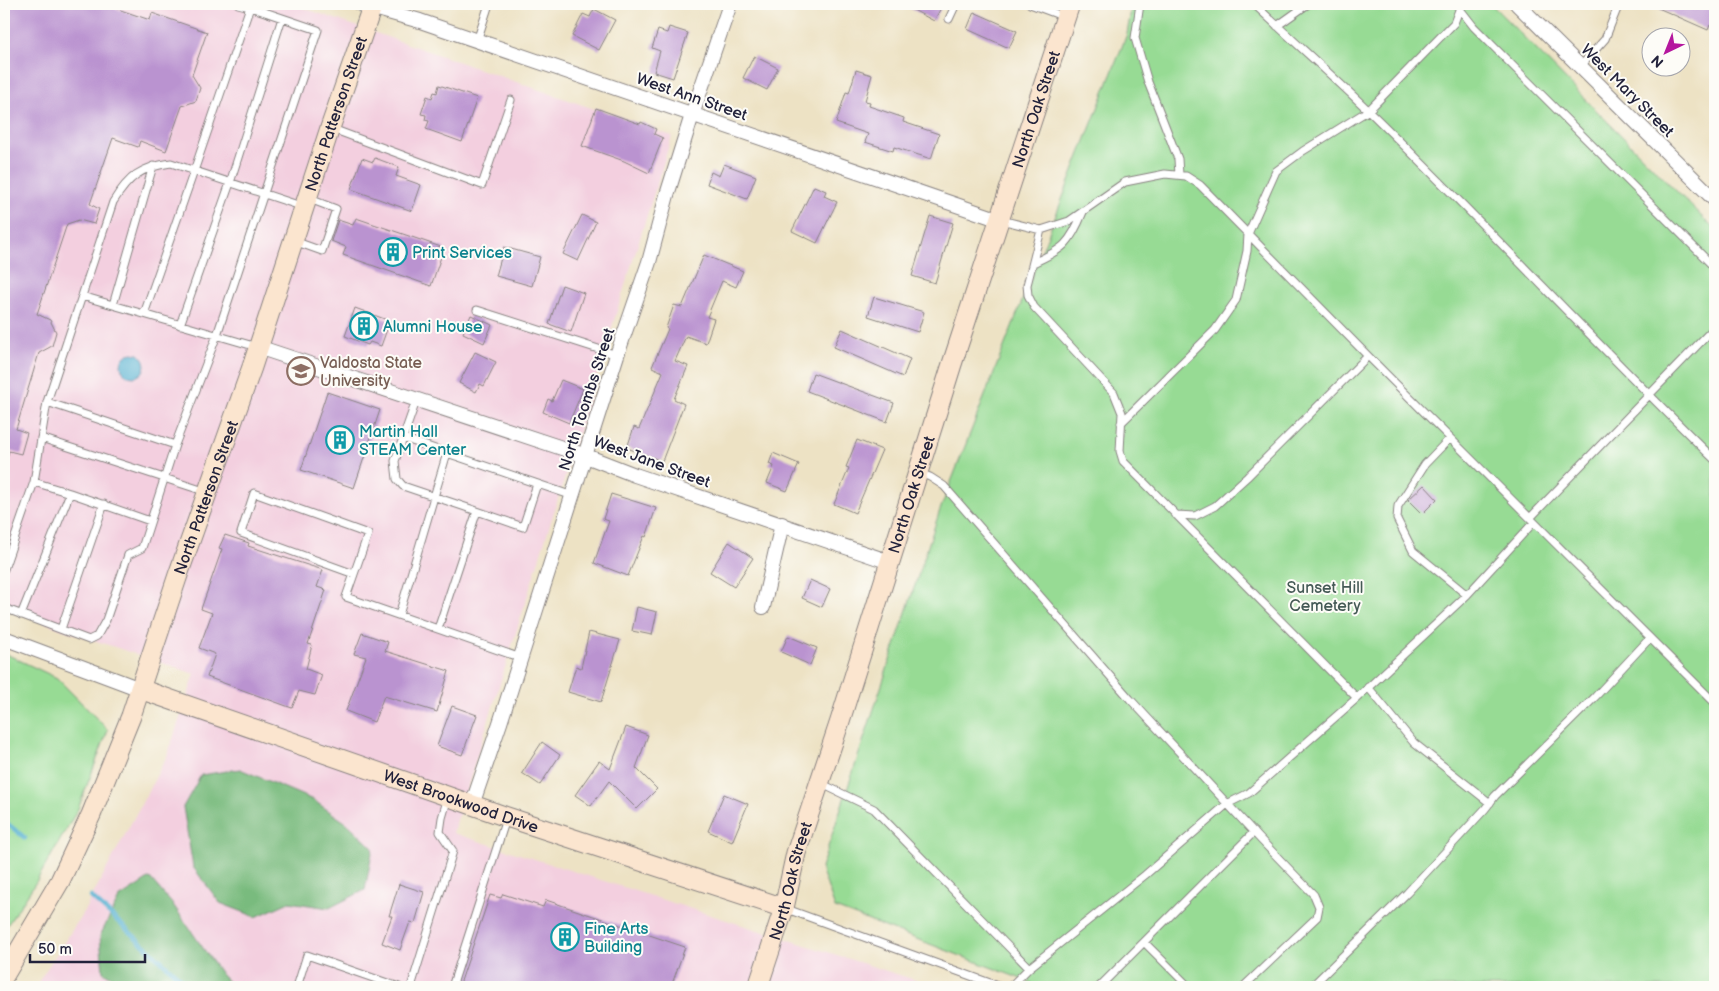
<svg xmlns="http://www.w3.org/2000/svg" width="1719" height="991" font-family="'Balsamiq Sans',sans-serif">
<style>
.built{fill:#f3cfdf}
.green{fill:#97db94;stroke:#5c7e68}
.forest{fill:#79bb7e;stroke:#4e6e5c}
.water{fill:#54b1d2;stroke:#3b6a86}
.lines{fill:none;stroke-linecap:round;stroke-linejoin:round}
.stream{stroke:#54b1d2;stroke-width:4.5}
.building{fill:#ba93d0}
.service-casing{stroke:#888280;stroke-width:9}
.minor-casing{stroke:#888280;stroke-width:16}
.secondary-casing{stroke:#888280;stroke-width:21}
.service{stroke:#fff;stroke-width:7}
.minor{stroke:#fff;stroke-width:14}
.secondary{stroke:#fbe5cf;stroke-width:19}
.labels{text-anchor:middle;stroke-width:4;stroke-linejoin:round;paint-order:stroke}
.street-label{font-size:16px;fill:#22223b;stroke:#fdfcf7}
.culture-label{font-size:16px;fill:#0d838f;stroke:#fdfcf7;text-anchor:start}
.education-label{font-size:16px;fill:#785e54;stroke:#fdfcf7;text-anchor:start}
.park-label{font-size:16px;fill:#455a56;stroke:#fdfcf7}
</style>
<rect width="100%" height="100%" fill="#fdfcf7"/>
<filter id="ink" filterUnits="userSpaceOnUse"><feTurbulence type="fractalNoise" baseFrequency=".02" numOctaves="2"/><feDisplacementMap in="SourceGraphic" scale="10" xChannelSelector="R" yChannelSelector="G"/><feConvolveMatrix kernelMatrix="1 2 1 2 8 2 1 2 1" color-interpolation-filters="sRGB"/></filter>
<filter id="wash" filterUnits="userSpaceOnUse"><feTurbulence type="fractalNoise" baseFrequency=".0096" numOctaves="4" result="noise"/><feDisplacementMap in="SourceGraphic" scale="20" xChannelSelector="R" yChannelSelector="G"/><feGaussianBlur stdDeviation="1.12" result="paint"/><feColorMatrix in="noise" values="0 0 0 0 0 0 0 0 0 0 0 0 0 0 0 0 0 1.4 0 .05"/><feComposite in="paint" operator="in"/></filter>
<g filter="url(#wash)">
<rect width="100%" height="100%" fill="#ede2c4"/>
<path class="built" d="M4,4H292L672,136L453,833L937,987H35L82,915L167,756L195,674L61,629L4,606Z"/>
<path class="green" d="M1132,4H1491L1715,230V987H1029L1032,983L835,908L821,868L940,510L1127,34Z
M4,653L57,678L108,730L78,809L36,882L4,930Z"/>
<path class="forest" d="M240,769L313,800L348,824L373,848L365,890L329,908L289,902L256,917L220,903L193,867L183,807L201,775Z
M150,878L174,906L221,974L233,987H129L103,972L100,936L119,898Z"/>
<path class="water" d="M121 365a12 12 0 1 1 24 0a12 12 0 1 1-24 0Z"/>
<g class="lines">
<path class="stream" d="M4,821L25,838
M91,897L190,987"/>
</g>
<g id="blocks">
<path class="building" d="M4,4H103L150,20L152,13L207,32L192,75L200,88L196,101L182,106L166,151L140,141L138,147L113,138L90,204L99,209L94,224L79,220L67,224L37,314L50,320L56,332L52,346L39,353L16,429L27,433L21,454L9,451L7,458H4Z
M902,4H943L934,21Z
M1649,4H1715V28L1710,25L1708,30Z
M594,9L615,20L599,50L572,36L583,14L590,17Z
M974,12L1017,31L1009,48L967,29Z
M669,27L688,33L673,78L654,72L660,51L652,48L658,30L667,33Z
M754,56L778,68L767,90L743,78Z
M856,70L872,75L865,101L870,102L869,106L904,118L903,122L939,134L931,159L894,147L893,151L865,142L868,134L836,123L846,92L849,93Z
M439,85L477,98L462,142L426,129L429,121L425,120L426,115L421,114L427,96L432,98L434,92L437,93Z
M596,108L640,124L641,122L656,129L654,134L663,138L649,173L624,161L582,146Z
M362,158L373,162L375,158L399,167L396,176L421,185L412,211L351,189Z
M724,164L756,176L747,199L707,184L711,172L719,176Z
M814,186L826,191L824,196L837,202L817,243L792,231Z
M582,215L596,222L578,261L563,254Z
M930,216L953,223L935,283L912,276Z
M356,218L444,248L431,286L343,255L346,247L331,241L338,220L353,225Z
M504,247L540,257L532,286L496,276Z
M704,255L743,271L736,287L722,281L707,317L714,319L706,343L686,336L675,361L688,366L674,399L684,404L662,461L627,448L634,427L639,429L663,372L652,367L668,329L666,328L674,305L682,307Z
M562,285L584,293L571,332L549,324Z
M874,297L924,312L918,332L868,316Z
M355,308L390,321L381,346L370,342L368,345L345,336Z
M471,315L492,325L484,343L463,333Z
M842,329L910,359L903,377L834,347Z
M475,352L496,362L484,386L480,384L476,392L459,383Z
M813,373L894,403L887,422L807,391Z
M561,380L583,389L569,423L543,412L548,399L552,401Z
M327,392L380,410L354,488L301,470Z
M857,440L882,450L855,513L834,504L849,468L846,467Z
M773,453L799,464L787,491L767,483L774,466L769,464Z
M1424,485L1437,499L1422,514L1408,500Z
M611,494L656,508L646,537L644,536L628,576L594,563L609,521L603,519Z
M225,535L249,543L248,546L323,570L317,587L326,590L308,644L312,645L306,669L322,675L315,695L299,691L292,708L207,677L215,654L199,648L212,613L201,609L222,549L219,548Z
M729,542L753,558L734,587L710,572Z
M810,580L830,589L822,607L802,598Z
M637,607L657,612L652,635L632,631Z
M589,632L620,640L601,702L568,692L576,666L581,668Z
M362,633L388,642L385,651L449,671L437,712L384,696L374,722L346,711L366,657L354,654Z
M788,636L817,648L810,665L781,652Z
M452,706L477,715L462,755L437,746Z
M626,727L648,735L636,768L657,789L637,809L609,781L591,806L575,795L599,761L610,769Z
M542,742L560,755L540,785L522,773Z
M724,794L748,804L732,842L708,831Z
M399,884L424,892L415,923L410,922L400,950L382,943L392,916H389Z
M503,894L543,907L546,900L685,947L671,987H459L490,895L501,898Z"/>
</g>
</g>
<g filter="url(#ink)">
<use href="#blocks" fill-opacity="0" stroke="#888280" stroke-width="1"/>
<g class="lines">
<defs>
<path id="service" d="M238,4L250,7L251,4
M1030,4L1065,17
M1140,4L1135,38L1148,82L1178,159L1179,175
M1254,4C1292,40 1332,75 1370,112C1487,226 1598,346 1715,460
M1456,4L1474,27L1715,268
M949,19L956,4
M1277,26L1308,4
M477,41L489,4
M1580,67L1605,39L1619,4
M330,128L482,185L511,100
M1001,220L1041,230L1027,285L1028,295L1034,307L1114,393L1122,413L1120,451L1123,461L1357,698L1467,595L1534,522
M1041,230L1069,221L1125,182L1165,174L1186,176L1200,185L1368,356L1715,703
M294,241L322,251L336,209L307,198
M1033,263C1064,249 1070,244 1083,212
M82,296L257,347
M113,305L153,166
M477,310L617,355
M180,325L230,183L282,18
M416,401L403,438L573,496
M47,402L175,445
M1121,423L1215,330L1236,300L1247,251L1248,234L1276,171L1303,151L1369,110L1454,23L1459,10
M41,438L207,492
M403,438L395,461L397,479L403,486L477,511
M1450,438L1425,464L1398,506L1397,519L1413,551L1467,595
M919,473L930,477L944,486L1130,699L1261,840L1314,895L1319,907L1317,917L1243,987
M34,482L70,493L150,521
M1176,515L1195,516L1215,506L1247,477L1368,356
M1530,518L1715,327
M4,569L34,482L47,402L113,202C129,176 141,167 171,163L304,207
M354,574L241,533L254,493L368,534L346,597L521,658
M4,608L89,640L97,636L106,620L128,555L142,548L175,445L217,335L318,30L250,7L194,171L144,314
M21,615L70,493
M399,615L447,453
M61,629L104,504
M438,629L477,511L523,527L537,484
M1368,687L1414,743L1490,803
M820,783L874,809L1029,968
M784,908L1001,987
M1144,942L1189,987
M297,987L307,955L399,987
M411,987L453,851L440,832L442,818L448,797
M452,987L506,819
M1010,987L1029,968L1145,875L1227,804L1249,793L1357,698
M1099,987L1254,832
M1311,987L1407,893L1485,809L1495,796L1595,697L1650,638"/>
<path id="minor" d="M360,4L420,21L1000,220
M1517,4L1715,200
M258,347L586,456L635,475L890,562
M763,607L782,524
M4,638L140,689
M472,805L500,723L617,355L649,262L667,195L692,115L730,4"/>
<g id="secondary">
<path id="s1" d="M140,689L507,817L784,908"/>
<path id="s2" d="M4,976L60,881L91,815L131,716L178,575L252,367L330,128L373,4"/>
<path id="s3" d="M758,987L784,908L796,853L840,721L952,364L1070,4"/>
</g>
</defs>
<use href="#service" class="service-casing"/>
<use href="#minor" class="minor-casing"/>
<use href="#secondary" class="secondary-casing"/>
<use href="#service" class="service"/>
<use href="#minor" class="minor"/>
<use href="#secondary" class="secondary"/>
</g>
</g>
<defs>
<symbol id="building-ring" viewBox="-11 -11 22 22"><circle r="9.5" fill="#fdfcf7" stroke="#0f9aa8" stroke-width="1.5"/><path d="M-4-6H4V6H1V3H-1V6H-4ZM-2.5-4.3h1.7v1.8h-1.7ZM.8-4.3h1.7v1.8H.8ZM-2.5-1h1.7V.8h-1.7ZM.8-1h1.7V.8H.8Z" fill="#0f9aa8"/></symbol>
<symbol id="university-ring" viewBox="-11 -11 22 22"><circle r="9.5" fill="#fdfcf7" stroke="#8d6e63" stroke-width="1.5"/><path d="M0-5L7-2L0 1L-7-2ZM-4 1L0 2.5L4 1V4Q0 6-4 4Z" fill="#8d6e63"/></symbol>
</defs>
<g fill-rule="evenodd">
<use href="#building-ring" x="377" y="236" width="32" height="32"/>
<use href="#building-ring" x="348" y="310" width="32" height="32"/>
<use href="#university-ring" x="285" y="355" width="32" height="32"/>
<use href="#building-ring" x="324" y="424" width="32" height="32"/>
<use href="#building-ring" x="549" y="921" width="32" height="32"/>
</g>
<g class="labels">
<g class="street-label">
<text transform="translate(1628 90) rotate(45)" y="6">West Mary Street</text>
<text transform="translate(692 96) rotate(19)" y="6">West Ann Street</text>
<text dy="6" stroke="none"><textPath href="#s3" startOffset="921">North Oak Street</textPath></text>
<text dy="6" stroke="none"><textPath href="#s2" startOffset="926">North Patterson Street</textPath></text>
<text transform="translate(586 399) rotate(-72)" y="6">North Toombs Street</text>
<text transform="translate(652 461) rotate(20)" y="6">West Jane Street</text>
<text dy="6" stroke="none"><textPath href="#s3" startOffset="516">North Oak Street</textPath></text>
<text dy="6" stroke="none"><textPath href="#s2" startOffset="521">North Patterson Street</textPath></text>
<text dy="6" stroke="none"><textPath href="#s1" startOffset="340">West Brookwood Drive</textPath></text>
<text dy="6" stroke="none"><textPath href="#s3" startOffset="111">North Oak Street</textPath></text>
</g>
<g class="culture-label">
<text x="412" y="258">Print Services</text>
<text x="383" y="332">Alumni House</text>
<text x="359" y="437">Martin Hall<tspan x="359" dy="18">STEAM Center</tspan></text>
<text x="584" y="934">Fine Arts<tspan x="584" dy="18">Building</tspan></text>
</g>
<g class="education-label">
<text x="320" y="368">Valdosta State<tspan x="320" dy="18">University</tspan></text>
</g>
<g class="park-label">
<text x="1325" y="593">Sunset Hill<tspan x="1325" dy="18">Cemetery</tspan></text>
</g>
</g>
<rect width="1719" height="991" fill="none" stroke="#fdfcf7" stroke-width="20"/>
<g transform="translate(1666 52) rotate(223)"><circle r="24" fill="#fdfcf7" stroke="#a5a5ac"/>
<path d="M0-4L9 19L0 12L-9 19Z" fill="#b5179e"/>
<text y="-8" font-size="14" font-weight="bold" text-anchor="middle" fill="#22223b">N</text>
</g>
<path d="M30 954v8h115v-8" fill="none" stroke="#22223b" stroke-width="2.5"/>
<text x="38" y="954" font-size="15" fill="#22223b" stroke="#fdfcf7" stroke-width="4" paint-order="stroke">50 m</text>
</svg>
